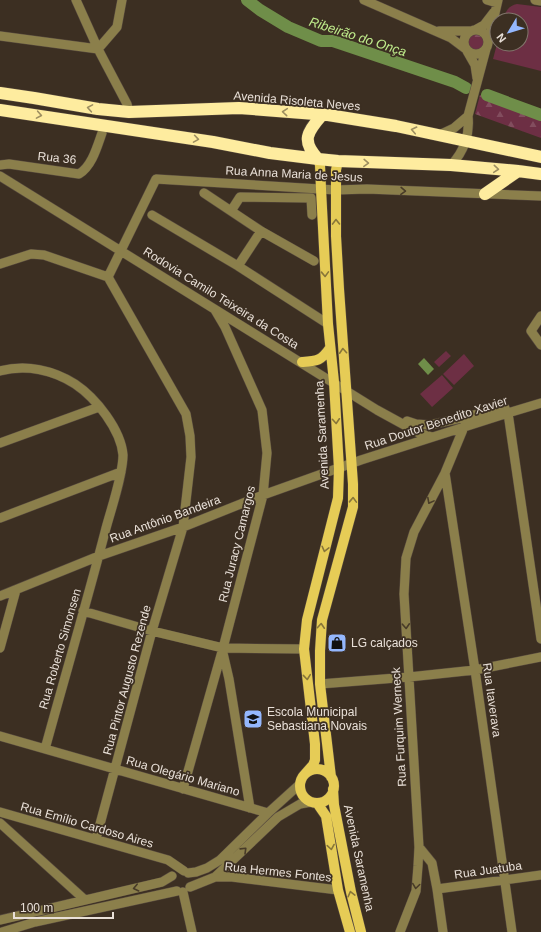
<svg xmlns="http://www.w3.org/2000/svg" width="541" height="932" font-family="Arial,sans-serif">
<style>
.green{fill:#6d2f44}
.forest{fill:url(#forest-firs)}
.water{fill:#6f8e49}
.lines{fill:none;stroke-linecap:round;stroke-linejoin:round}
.river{stroke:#6f8e49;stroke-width:12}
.minor-casing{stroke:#584b3f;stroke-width:10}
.major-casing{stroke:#584b3f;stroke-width:11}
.highway-casing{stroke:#584b3f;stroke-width:13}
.minor{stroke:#8b7f4b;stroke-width:9}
.major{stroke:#e6cc56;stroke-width:10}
.highway{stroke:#feec9f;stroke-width:12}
.oneway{stroke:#9d8e60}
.oneway2{stroke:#483b28}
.oneway3{stroke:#887639}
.labels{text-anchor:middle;stroke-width:3.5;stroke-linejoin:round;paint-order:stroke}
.street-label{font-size:12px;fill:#e9e0d8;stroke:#3c2f22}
.poi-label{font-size:12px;fill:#e9e0d8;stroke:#3c2f22;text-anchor:start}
.water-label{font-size:13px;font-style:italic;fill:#c0ed8c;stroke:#3c2f22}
</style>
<defs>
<pattern id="forest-firs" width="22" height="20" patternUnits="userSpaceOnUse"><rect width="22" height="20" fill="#6d2f44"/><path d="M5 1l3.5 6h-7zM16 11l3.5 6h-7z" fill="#824d5e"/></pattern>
</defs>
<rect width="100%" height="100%" fill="#3c2f22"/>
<path class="green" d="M517,4L541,7V71L493,59L497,44H521V20H503C506,11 508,6 517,4Z
M446,351L451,356L439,367L434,362Z
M464,354L474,366L454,385L443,374Z
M442,375L453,388L432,407L420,394Z"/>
<path class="forest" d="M467 42a9 9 0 1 1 18 0a9 9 0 1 1-18 0Z
M480,95L541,117V138L475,114Z"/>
<path class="water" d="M424,358L434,369L428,375L418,364Z"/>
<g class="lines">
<path class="river" d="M247,0L260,10L288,27L321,41H333L455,82L466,88
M487,95L541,115"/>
<defs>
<path id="minor" d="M76,0L98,49L127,104L129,112
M364,0L451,38L467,50
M487,0L497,3
M535,0L541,1
M475,30L484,25L494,12
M464 42a12 12 0 1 1 24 0a12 12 0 1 1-24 0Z
M439,31H471
M0,36L98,49L117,27L122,0
M488,43L498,0
M467,51L475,65L477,78
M439,135L454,128L468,116L486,49
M0,165L9,164L79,174C92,166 97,147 102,133
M451,165C464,152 470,134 468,116
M0,176L377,410L419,433L432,437
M204,193L261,231L314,261
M231,211L240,197L311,198L312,215
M152,215L238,266L328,324
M0,264L31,254L44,255L108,277L186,414L190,436L191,457L183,527L152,631L96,839
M238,266L261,231
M108,277L156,179L336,190L367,189L541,196
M541,316L531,331L541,345
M0,371C26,364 53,370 75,384C96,398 121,430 123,455C123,476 110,512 105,532C86,605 65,676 45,749
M508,413L541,639
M407,421L416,424L430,425L505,408
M0,443L99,407
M445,473L475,670L512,932
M0,518L121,472
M0,596L99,556L183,527L263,495L361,460L508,413L541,403
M83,611L152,631L223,648L304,649
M0,648L16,590
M223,653L229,679L250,808
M320,684L409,677L475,670L541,657
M0,736L268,813
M183,789L223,648L263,495L267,453L262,410L225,327L215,310
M0,812L168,860L184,871
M0,823L85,900
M419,847L432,863L437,889L443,932
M188,873L196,872L207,868L220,860L268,813L300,784
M215,877H232L338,890
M190,887L215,877L278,817L300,804L311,802
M437,889L541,875
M183,892L192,932
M0,920L162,882L172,876
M2,932L35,922L177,891
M400,932L416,891L418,866L419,847L404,594L406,558L414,532L445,473L464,427L467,421L475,415"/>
<path id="major" d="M302,362C317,361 321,361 330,348
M300 786a17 17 0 1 1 34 0a17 17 0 1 1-34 0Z
M305,774L313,765L315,760V744L304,649L307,620L338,498L339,469L334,382L328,324L321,189L320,165L318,159
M331,777L320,684V651L322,620L353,507V484L339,289L336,236V170L338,161
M333,789L334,805L351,892L361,932
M317,803L326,816L338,890L350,932"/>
<path id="highway" d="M0,93L34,98L98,109L129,112L239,108L328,115L396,126L541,157
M0,110L213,142L270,153L318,159L338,161L451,165L518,171L541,174
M318,159C301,141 307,132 322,115
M485,194L518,171"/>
</defs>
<use href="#minor" class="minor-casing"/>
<use href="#major" class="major-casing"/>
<use href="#highway" class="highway-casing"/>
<use href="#minor" class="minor"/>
<use href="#major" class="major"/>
<use href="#highway" class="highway"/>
</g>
<defs><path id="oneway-chevron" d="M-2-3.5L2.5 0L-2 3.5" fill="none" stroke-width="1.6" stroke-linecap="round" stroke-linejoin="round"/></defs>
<g class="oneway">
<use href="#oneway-chevron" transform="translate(90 108) rotate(-170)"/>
<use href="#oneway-chevron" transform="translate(285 112) rotate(-175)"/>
<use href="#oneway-chevron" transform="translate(39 115) rotate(10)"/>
<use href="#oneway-chevron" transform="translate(414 130) rotate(-168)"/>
<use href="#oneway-chevron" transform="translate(196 139) rotate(9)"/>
<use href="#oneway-chevron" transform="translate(366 163) rotate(2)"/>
<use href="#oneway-chevron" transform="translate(496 169) rotate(5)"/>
</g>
<g class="oneway2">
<use href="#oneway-chevron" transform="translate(403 191) rotate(2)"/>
<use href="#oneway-chevron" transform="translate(430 501) rotate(118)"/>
<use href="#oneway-chevron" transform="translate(406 626) rotate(87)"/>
<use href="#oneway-chevron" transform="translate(244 850) rotate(-44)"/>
<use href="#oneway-chevron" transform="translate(416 886) rotate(98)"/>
<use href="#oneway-chevron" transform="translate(136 888) rotate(167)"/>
</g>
<g class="oneway3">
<use href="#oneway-chevron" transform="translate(336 222) rotate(-91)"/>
<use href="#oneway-chevron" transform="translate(325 274) rotate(88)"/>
<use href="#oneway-chevron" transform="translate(343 351) rotate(-94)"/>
<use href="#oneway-chevron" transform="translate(336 421) rotate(86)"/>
<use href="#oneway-chevron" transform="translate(353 500) rotate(-88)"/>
<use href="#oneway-chevron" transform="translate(325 549) rotate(104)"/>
<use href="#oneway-chevron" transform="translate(321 626) rotate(-86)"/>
<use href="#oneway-chevron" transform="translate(307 677) rotate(84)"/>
<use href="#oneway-chevron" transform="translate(331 847) rotate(81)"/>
<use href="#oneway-chevron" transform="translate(351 894) rotate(-104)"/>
</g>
<defs>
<symbol id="shop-square" viewBox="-11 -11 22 22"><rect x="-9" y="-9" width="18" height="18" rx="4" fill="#94b7fd" stroke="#3c2f22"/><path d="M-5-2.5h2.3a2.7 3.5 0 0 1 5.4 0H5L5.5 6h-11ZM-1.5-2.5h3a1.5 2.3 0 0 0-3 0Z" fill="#111"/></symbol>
<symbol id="school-square" viewBox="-11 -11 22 22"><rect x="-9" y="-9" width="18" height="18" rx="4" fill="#94b7fd" stroke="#3c2f22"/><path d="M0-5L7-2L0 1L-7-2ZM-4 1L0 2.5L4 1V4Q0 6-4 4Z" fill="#111"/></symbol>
</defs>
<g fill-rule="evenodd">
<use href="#shop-square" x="326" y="632" width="22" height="22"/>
<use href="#school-square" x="242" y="708" width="22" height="22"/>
</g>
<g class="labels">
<g class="street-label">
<text transform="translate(297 101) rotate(5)" y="4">Avenida Risoleta Neves</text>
<text transform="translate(57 158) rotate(6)" y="4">Rua 36</text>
<text transform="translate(294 174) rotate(3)" y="4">Rua Anna Maria de Jesus</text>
<text transform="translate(221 298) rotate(32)" y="4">Rodovia Camilo Teixeira da Costa</text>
<text transform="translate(436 423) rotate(-18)" y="4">Rua Doutor Benedito Xavier</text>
<text transform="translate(322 435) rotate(-93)" y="4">Avenida Saramenha</text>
<text transform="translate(165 519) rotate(-20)" y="4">Rua Antônio Bandeira</text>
<text transform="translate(237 544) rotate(-76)" y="4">Rua Juracy Camargos</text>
<text transform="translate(60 649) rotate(-74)" y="4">Rua Roberto Simonsen</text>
<text transform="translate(127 680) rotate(-75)" y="4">Rua Pintor Augusto Rezende</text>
<text transform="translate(492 700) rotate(82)" y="4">Rua Itaverava</text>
<text transform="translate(399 727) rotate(-93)" y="4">Rua Furquim Werneck</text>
<text transform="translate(183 776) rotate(16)" y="4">Rua Olegário Mariano</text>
<text transform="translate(87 825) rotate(16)" y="4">Rua Emílio Cardoso Aires</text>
<text transform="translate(359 858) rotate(78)" y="4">Avenida Saramenha</text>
<text transform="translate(488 870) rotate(-8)" y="4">Rua Juatuba</text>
<text transform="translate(278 872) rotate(6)" y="4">Rua Hermes Fontes</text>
</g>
<g class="poi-label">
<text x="351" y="647">LG calçados</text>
<text x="267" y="716">Escola Municipal<tspan x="267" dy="14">Sebastiana Novais</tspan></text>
</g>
<g class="water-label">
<text transform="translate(358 36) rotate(18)" y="5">Ribeirão do Onça</text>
</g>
</g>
<g transform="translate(509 32) rotate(232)"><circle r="19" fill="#3c2f22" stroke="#81766b"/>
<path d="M0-3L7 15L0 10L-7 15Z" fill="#94b7fd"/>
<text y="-6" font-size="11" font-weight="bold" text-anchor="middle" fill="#e9e0d8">N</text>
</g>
<path d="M14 912v6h99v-6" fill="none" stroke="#e9e0d8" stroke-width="2"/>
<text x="20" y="912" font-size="12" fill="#e9e0d8" stroke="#3c2f22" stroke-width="3" paint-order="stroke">100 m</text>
</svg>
